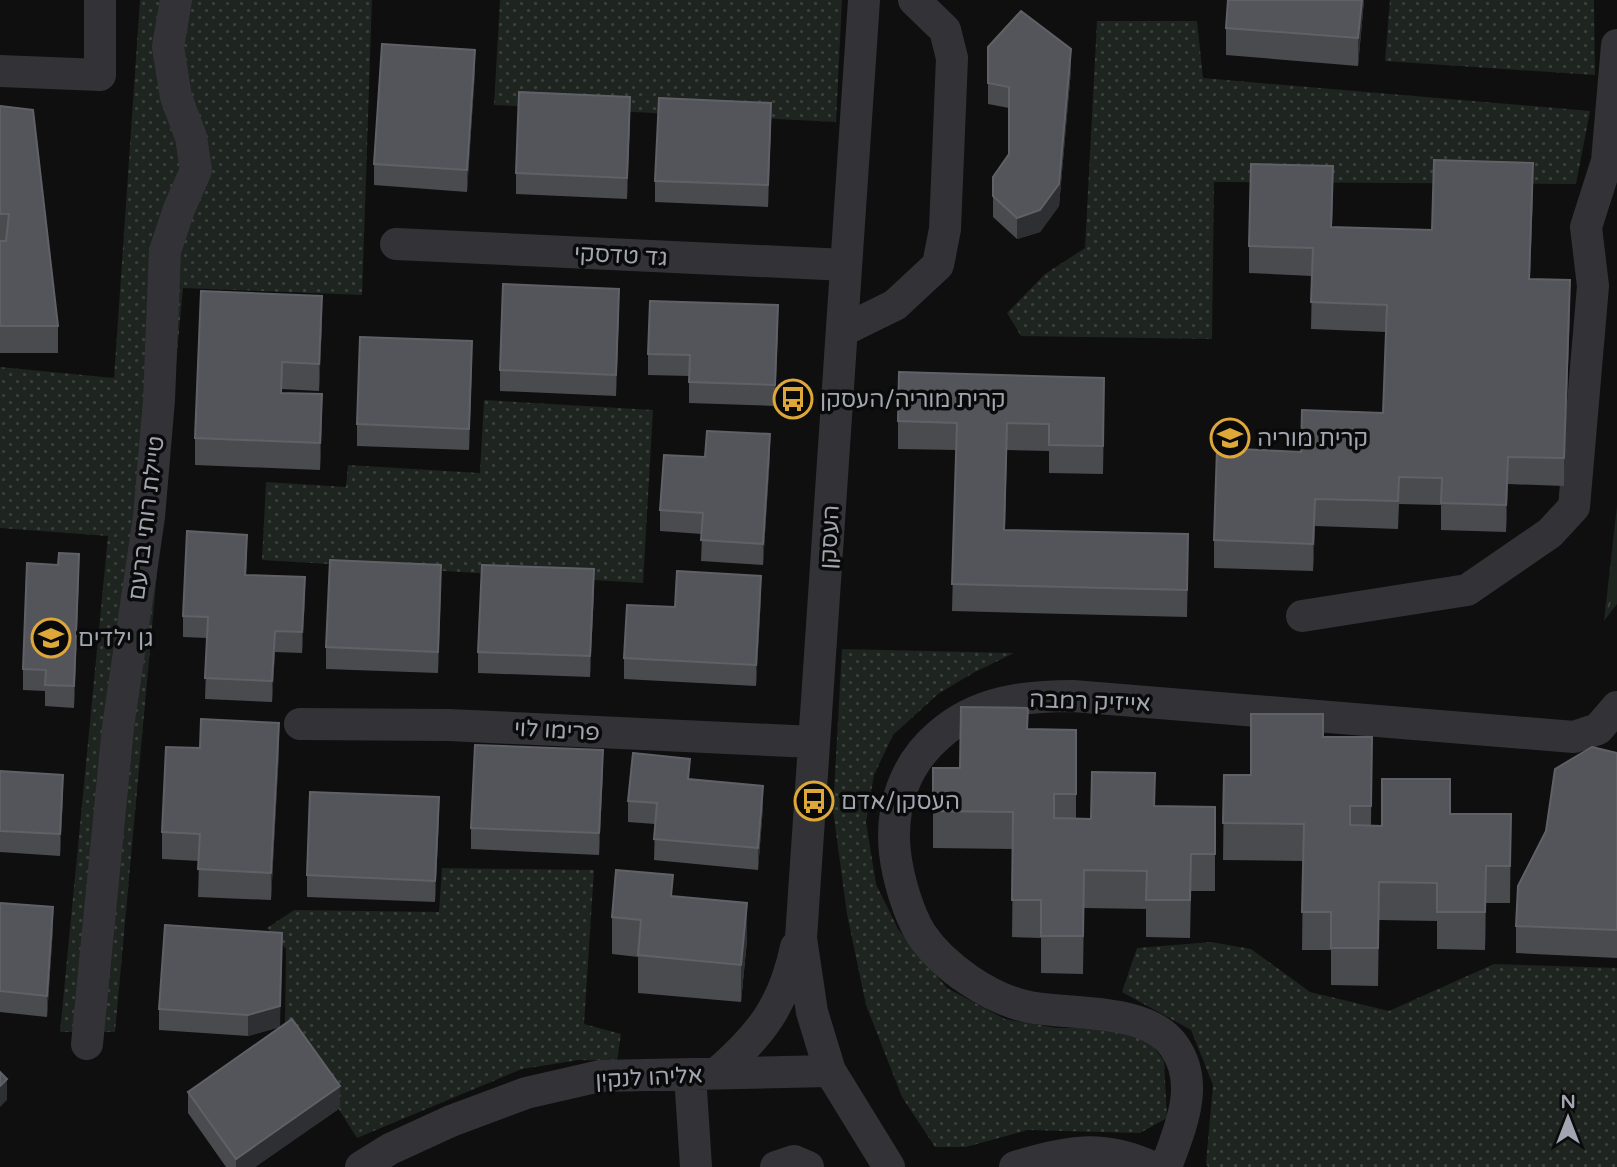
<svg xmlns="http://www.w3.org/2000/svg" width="1617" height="1167" font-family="'Varela Round','Noto Sans Hebrew',sans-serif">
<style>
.grass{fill:url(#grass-tufts)}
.park{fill:url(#park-dots)}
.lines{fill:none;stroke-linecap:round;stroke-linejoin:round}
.minor{stroke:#333337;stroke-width:32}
.wall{fill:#4a4b4f}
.shaded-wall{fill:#2e2f32}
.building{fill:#53555a;stroke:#606167;stroke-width:2}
.labels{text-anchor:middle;stroke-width:7;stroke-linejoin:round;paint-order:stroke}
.street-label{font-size:23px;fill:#a2a6b0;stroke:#0a0a0b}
.poi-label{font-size:23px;fill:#a2a6b0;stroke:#0a0a0b;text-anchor:start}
</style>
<defs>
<pattern id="grass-tufts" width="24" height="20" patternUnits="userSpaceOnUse" patternTransform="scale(1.75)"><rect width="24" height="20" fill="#1e241f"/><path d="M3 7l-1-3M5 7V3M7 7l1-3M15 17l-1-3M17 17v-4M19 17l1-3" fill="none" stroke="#3c413d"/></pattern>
<pattern id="park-dots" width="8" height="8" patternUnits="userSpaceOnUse" patternTransform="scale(1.75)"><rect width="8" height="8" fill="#1e241f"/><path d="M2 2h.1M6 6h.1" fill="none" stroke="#3c413d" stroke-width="1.8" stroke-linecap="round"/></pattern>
</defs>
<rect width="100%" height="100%" fill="#0f0f10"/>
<path class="grass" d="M1617,506V604L1604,621Z"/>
<path class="park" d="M140,0H372L362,295L183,288L115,1032H60L108,536L0,528V367L114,378Z
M500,0H842L836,122L494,105Z
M1390,0H1594L1595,75L1385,61Z
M1097,21H1197L1203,78L1590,111L1576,184L1214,182L1212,339L1021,336L1007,313L1045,274L1085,248Z
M484,400L653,410L643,583L262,560L266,482L346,487L348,465L480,473Z
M842,649L1014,653L973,673L938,694L893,735L874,775L866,822L876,884L898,929L947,988L1005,1019L1057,1028H1121L1150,1042L1164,1061L1167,1118L1140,1133L1028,1130L966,1147H935L902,1097L866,1005L847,914L833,810Z
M442,868L594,870L584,1024L621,1034L617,1061L579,1060L522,1069L357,1138L285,1024L286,949L267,928L294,910L439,912Z
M1211,942L1251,949L1310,992L1389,1011L1494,964L1617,968V1167H1208L1206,1163L1213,1085L1191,1030L1122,992L1137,948Z"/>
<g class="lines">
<path class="minor" d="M864,0L801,938L812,1012L830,1071L889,1167
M0,71L100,75V0
M396,244L846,265
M842,331L895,305L938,265L945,229L952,58L945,30L914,0
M1302,616L1467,590L1550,533L1574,507L1593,286L1586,227L1607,161L1617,45
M300,724L448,725L813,742
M87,1044L118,727L149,517L159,400L165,251L179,209L196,170L191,137L176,97L168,47L176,0
M717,1073C761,1035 784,1005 796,947
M690,1075L696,1167
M361,1167L390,1149L451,1121L526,1093L600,1076L830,1071
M776,1167L794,1161L808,1167
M1015,1167C1066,1151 1102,1144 1152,1167
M1166,1167C1180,1128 1201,1084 1174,1046C1147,1007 1070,1015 1029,1007C990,999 943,967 921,934C908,913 898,878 895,853C890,808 904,765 939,735C977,701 1025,696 1073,696L1574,737L1598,729L1617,707"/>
</g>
<path class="wall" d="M1228,0H1364L1358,66L1226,55V28Z
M988,47L1071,70L1059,206L1040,232L1017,239L993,217V177L1009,154V108L988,104Z
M475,71L467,192L374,185V164Z
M0,106L58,326V353H0Z
M630,118L627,199L516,194V173Z
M771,124L768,207L655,202V181Z
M1533,190L1530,279L1570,307L1564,486L1508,484L1506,532L1441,530V505L1399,504L1398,529L1315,526L1313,571L1214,568V540L1301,452L1383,413L1386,332L1311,329L1312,276L1249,273V246L1333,194L1332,227L1432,230Z
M619,310L616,396L500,391V370Z
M322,323L319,391L282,389V393L322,422L320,470L195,465V438Z
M778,327L775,406L689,403V376L648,375V354Z
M472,362L469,450L357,446V424Z
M1104,405L1103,474L1049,473V451L1007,450L1005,530L1188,561L1187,617L952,611L956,450L898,449V421Z
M770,455L763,565L701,561L702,534L660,531V510L705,457Z
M247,556L246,575L305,598L302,653L275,652L272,702L205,699L207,638L183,637V616Z
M79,576L74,708L45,706V691L23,690V669Z
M441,586L438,673L326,669V647Z
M594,590L590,677L478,673V652Z
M761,597L756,686L624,679V658L675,607Z
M1028,729L1076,730V819H1091L1155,806L1215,807V891H1191L1190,938L1146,937V909L1084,908L1083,974L1041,973V938L1012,937L1013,849L933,848V768H960Z
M1323,737H1372L1371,825L1382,826L1450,814H1511L1510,903H1486L1485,950L1437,949V921L1379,920L1378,986L1331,985V950H1302L1303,861L1223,860L1224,775H1251Z
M200,748L279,750L271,900L198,897L199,861L162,859V832Z
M1617,753V958L1516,953V926Z
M0,771L63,796L60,856L0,852Z
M603,771L599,855L471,849V828Z
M690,780L763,807L758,870L654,860L655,824L628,822V801Z
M439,818L435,902L307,897V875Z
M673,896L747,940L741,1002L638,993V957L612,954V917Z
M0,903L53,928L47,1017L0,1012Z
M165,925L280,1027L340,1108L255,1167H226L188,1113V1092L280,1027L248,1036L159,1030V1009Z"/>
<path class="shaded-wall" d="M1362,0H1364L1358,66V38Z
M1071,49V70L1059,206L1040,232L1017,239V218Z
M475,50V71L467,192V170Z
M630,97V118L627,199V178Z
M771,103V124L768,207V185Z
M1533,163V190L1529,306V279Z
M1333,166V194L1331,254V227Z
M1570,280V307L1564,486V458Z
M619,289V310L616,396V375Z
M322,296V323L319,391V364Z
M778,305V327L775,406V385Z
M472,341V362L469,450V429Z
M1104,378V405L1103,474V446Z
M322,394V422L320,470V443Z
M770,434V455L763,565V544Z
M1508,457V484L1506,532V505Z
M1315,499V526L1313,571V544Z
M247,535V556L245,596V575Z
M79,554V576L74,708V686Z
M441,565V586L438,673V652Z
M594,569V590L590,677V656Z
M761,576V597L756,686V665Z
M305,577V598L302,653V632Z
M275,631V652L272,702V681Z
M279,723V750L271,900V873Z
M603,750V771L599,855V833Z
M63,775V796L60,856V834Z
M763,786V807L758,870V848Z
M439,797V818L435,902V881Z
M1486,866V903L1485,950V912Z
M747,903V940L741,1002V965Z
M53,907V928L47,1017V996Z
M282,954L280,1027L248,1036V1015Z
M7,1079V1100L0,1107V1086Z
M340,1086V1108L255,1167H236V1159Z"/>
<path class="building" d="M1228,0H1362L1358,38L1226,28Z
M1021,11L1071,49L1059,184L1040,210L1017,218L993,196V177L1009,154V87L988,83V47Z
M382,44L475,50L467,170L374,164Z
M519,92L630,97L627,178L516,173Z
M659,98L771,103L768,185L655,181Z
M0,106L33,110L58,326H0V241H6L9,214H0Z
M1434,160L1533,163L1529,279L1570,280L1564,458L1508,457L1506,505L1441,503L1442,478L1399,477L1398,501L1315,499L1313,544L1214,540L1217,448L1301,452L1302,410L1383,413L1387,305L1311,302L1313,248L1249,246L1251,164L1333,166L1331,227L1432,230Z
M503,284L619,289L616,375L500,370Z
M201,291L322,296L319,364L282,362L281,393L322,394L320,443L195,438Z
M650,301L778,305L775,385L689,382L690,355L648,354Z
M360,337L472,341L469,429L357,424Z
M899,372L1104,378L1103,446L1049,445V424L1007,423L1004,530L1188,534L1187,590L952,584L957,423L898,421Z
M707,431L770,434L763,544L701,540L703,513L660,510L664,455L705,457Z
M187,531L247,535L245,575L305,577L302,632L275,631L272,681L205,678L208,617L183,616Z
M59,553L79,554L74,686L45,685L46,670L23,669L27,563L58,565Z
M330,560L441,565L438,652L326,647Z
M482,565L594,569L590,656L478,652Z
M677,571L761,576L756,665L624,658L627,605L675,607Z
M961,707L1028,708L1027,729L1076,730V794H1054V818L1091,819L1092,772L1155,773L1154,806L1215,807V854H1191L1190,900H1146L1147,871L1084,870L1083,936H1041V900H1012L1013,812L933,811V768H960Z
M1251,714H1323V737H1372L1371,806H1350V825L1382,826V779H1450V814H1511L1510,866H1486L1485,912H1437V883L1379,882L1378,948H1331V912H1302L1304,824L1223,823L1224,775H1251Z
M201,719L279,723L271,873L198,869L200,834L162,832L166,747L200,748Z
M475,745L603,750L599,833L471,828Z
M1592,747L1617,753V930L1516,926L1518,886L1546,831L1555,769Z
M633,753L690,759L688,779L763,786L758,848L654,839L657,803L628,801Z
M0,771L63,775L60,834L0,831Z
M310,792L439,797L435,881L307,875Z
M616,870L673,875L671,896L747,903L741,965L638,955L641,920L612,917Z
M0,903L53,907L47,996L0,991Z
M165,925L282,933L280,1006L248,1015L159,1009Z
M292,1019L340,1086L236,1159L188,1092Z
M0,1072L7,1079L0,1086Z"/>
<defs>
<symbol id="bus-ring" viewBox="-11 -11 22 22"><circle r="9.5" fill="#0a0a0b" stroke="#dda73a" stroke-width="1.5"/><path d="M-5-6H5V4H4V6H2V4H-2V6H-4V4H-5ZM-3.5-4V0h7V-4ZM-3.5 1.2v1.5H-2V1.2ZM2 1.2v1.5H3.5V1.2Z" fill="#dda73a"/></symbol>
<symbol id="school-ring" viewBox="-11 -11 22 22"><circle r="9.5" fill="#0a0a0b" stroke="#dda73a" stroke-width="1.5"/><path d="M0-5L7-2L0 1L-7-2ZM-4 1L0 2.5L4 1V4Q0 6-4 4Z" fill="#dda73a"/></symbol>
</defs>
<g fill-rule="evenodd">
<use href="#bus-ring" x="771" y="377" width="44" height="44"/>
<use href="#school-ring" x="1208" y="416" width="44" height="44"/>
<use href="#school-ring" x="29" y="616" width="44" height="44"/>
<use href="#bus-ring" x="792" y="779" width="44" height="44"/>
</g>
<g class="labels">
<g class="street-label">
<text transform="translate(621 255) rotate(3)" y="8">גד טדסקי</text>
<text transform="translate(146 518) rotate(-83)" y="8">טיילת רותי ברעם</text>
<text transform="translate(829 537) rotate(-87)" y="8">העסקן</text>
<text transform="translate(1090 701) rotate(2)" y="8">אייזיק רמבה</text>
<text transform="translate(557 730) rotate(3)" y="8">פרימו לוי</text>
<text transform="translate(649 1077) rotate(-3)" y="8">אליהו לנקין</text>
</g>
<g class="poi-label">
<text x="820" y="407">קרית מוריה/העסקן</text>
<text x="1257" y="446">קרית מוריה</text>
<text x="78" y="646">גן ילדים</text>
<text x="841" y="809">העסקן/אדם</text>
</g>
</g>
<g transform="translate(1568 1118)" stroke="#0a0a0b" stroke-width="5" paint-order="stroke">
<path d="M0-5L12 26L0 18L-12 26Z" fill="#a2a6b0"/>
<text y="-10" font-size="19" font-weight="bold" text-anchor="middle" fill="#a2a6b0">N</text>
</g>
</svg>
